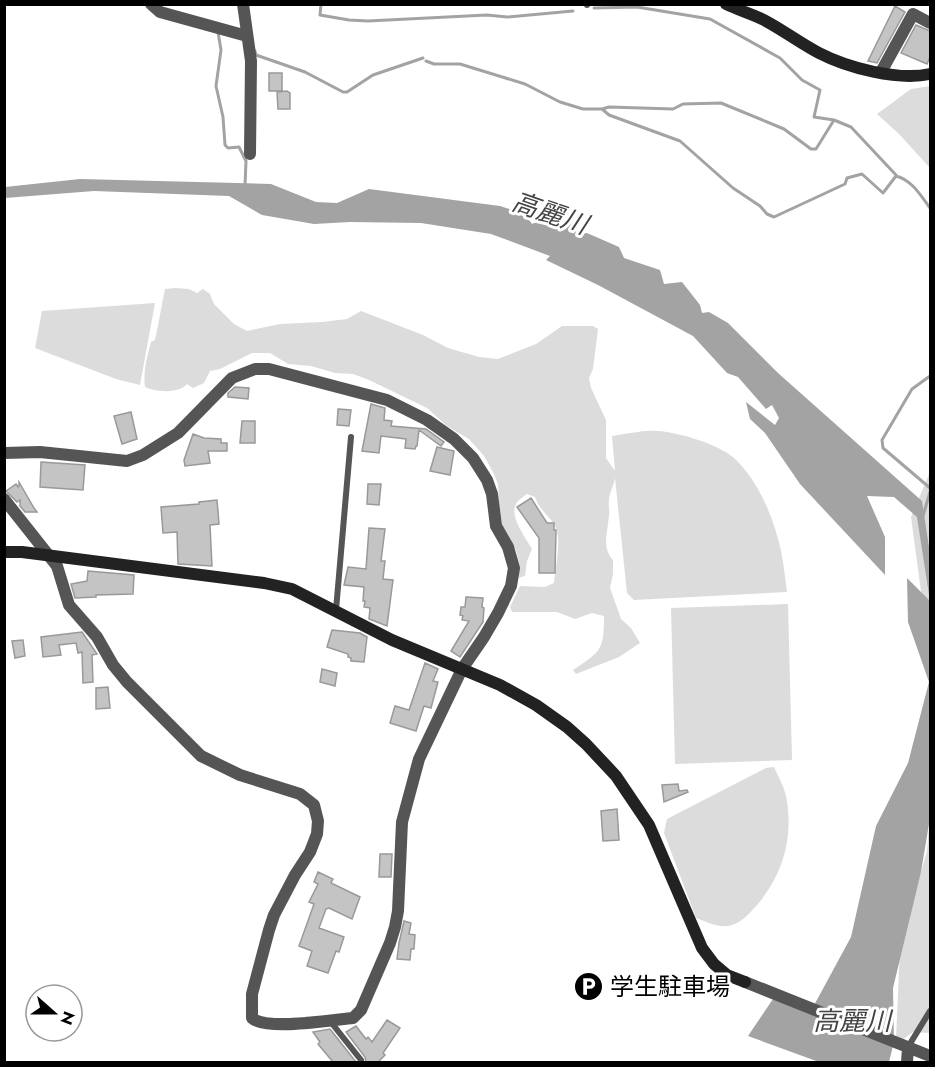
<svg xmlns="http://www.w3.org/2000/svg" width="935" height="1067" font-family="Jost,'Noto Sans JP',sans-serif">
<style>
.green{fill:#dcdcdc}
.water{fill:#a3a3a3}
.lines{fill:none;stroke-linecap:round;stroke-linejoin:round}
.stream{stroke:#a3a3a3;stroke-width:3}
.building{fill:#c4c4c4;stroke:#999;stroke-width:1.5}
.lane{stroke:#555;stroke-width:6}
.street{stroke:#555;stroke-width:12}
.secondary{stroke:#222;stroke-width:12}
.labels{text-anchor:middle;stroke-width:6;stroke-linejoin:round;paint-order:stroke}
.poi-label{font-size:24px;fill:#000;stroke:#fff;text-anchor:start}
.water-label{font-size:26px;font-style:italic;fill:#444;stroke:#fff}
</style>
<rect width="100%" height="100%" fill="#fff"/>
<path class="green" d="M930,86V168L900,135L877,114L911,89Z
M175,288L189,289L197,293L203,289L210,294L214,304L234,324L247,331L280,324L322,322L347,319L361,311L423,335L448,348L479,357L498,359L536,344L562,326H593L598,329L593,369L589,378L591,388L606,420V458L615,471L612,436C627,434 643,430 657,431C678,432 718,444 734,458C759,481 774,519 781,551C784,565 785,579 787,592L634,600L627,593L615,478C614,485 609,493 609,501C608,505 610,510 609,515C608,531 601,547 613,560V574L610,588L621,619L631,628L640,643L619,657L576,674L573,670C601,651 604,651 604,616L592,613L575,619L557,612H512L510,607L520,586L545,587L554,583C555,568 563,537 554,524C547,514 539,509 535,497L527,494C523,497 518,500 516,504C509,517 526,538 532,549L527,561L525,576L518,578L520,566L516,550L500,522L498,484L493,472L484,456L469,439L447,426L427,408L369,380L353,374L335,373L311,366L288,364L270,353H252L220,369L210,371L204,383L193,388L187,384C179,394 155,392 145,387C143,371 147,357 151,342L155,340C159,323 161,307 165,289Z
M155,303L140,385L116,379L35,348L42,311Z
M930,472V626L924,614L911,517Z
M788,604L792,760L675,764L671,608Z
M774,767C779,778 786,790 787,802C793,840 782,876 757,905C750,913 742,922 732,925C720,929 707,922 696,918L664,833L667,819L766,768Z
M930,813V1033L913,1032L901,1041L896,1039L900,947L927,851Z"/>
<path class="water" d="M80,179L271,184L316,202L337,203L369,189L500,206L525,214L532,224L541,220L576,225V234L587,233L619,247L624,258L660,270L664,284L682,282L700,305L702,313L709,312L728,323L778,373L922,501L930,554V818L921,872L893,988L894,1042L889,1062H819L748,1036L773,999L812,1009L851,937L876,826L908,763L929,682L908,622L907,578L930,601L917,517L894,497L867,496L885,537V575L800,484L765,433L750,419L746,402L775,425L779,418L772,405L766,409L738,377L727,373L693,336L598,285L546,260L550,256L491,234L421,223L350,222L314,224L262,215L229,196L94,191L5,198V187Z"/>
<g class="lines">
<path class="stream" d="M321,4L320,15L349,20L368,21L487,15L507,17L573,11
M594,8L637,7L710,19L780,58L802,80L820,90L814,117L834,120L851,127L896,175
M218,32L221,50L216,86L223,117L225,145L228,148L239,147L246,161L245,185
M255,51L256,55L305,72L343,92H347L373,75L423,58
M426,61L434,64H460L525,84L560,102L583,109H602L609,115L680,141L733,188L760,206L767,214L774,217L845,184L847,178L862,174L883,193L896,176C912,180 921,196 930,208
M602,109L609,107L673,109L683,104L721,103L784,129L811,149H816L834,120
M930,376L912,389L882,440L883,448L930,488
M923,516L930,492"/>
</g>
<path class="building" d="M895,6L905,12L877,63L868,61Z
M916,25L930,31V57L927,64L901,53Z
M269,73H282V91H269Z
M287,91L290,93V109H278L277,92Z
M235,387L249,388L248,399L228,397V393Z
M371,404L385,408L384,420L392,421L391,426L426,429L444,442L441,446L419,430L417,446H416L415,449L405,448L406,439L381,436L379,453L362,451Z
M338,409L351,410L349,426L337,425Z
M131,412L137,439L122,444L114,416Z
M242,421H255V443H240Z
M193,434L204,438L221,439V443H227V451H208L210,463L185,466L184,460Z
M437,447L454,451L450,475L430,471Z
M41,462L85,465L83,490L40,487Z
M19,482L34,508L37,512H25L20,506V500L17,502L6,491L16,484L18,487L19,486Z
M368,484H381L379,505L367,504Z
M531,498L547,523H554V530H556L555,573H539V538L517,507Z
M217,500L219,524L210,525L212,566L178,564L177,532L163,533L161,507L199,504V502Z
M369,528L385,529L381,561H385L383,579L393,580L387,626L369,619L370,608L364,607L365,601H363L364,587L344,585L348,567L366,569Z
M88,571L134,575L133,594L96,595V597L75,598L71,584L87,581Z
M466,597L483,598L482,607L484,608L483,622L460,657L451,651L469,621L462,620L463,616L460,615L461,607H465Z
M332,630L360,633L367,637L364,662L351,661V658L348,657V654L327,647Z
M82,632L97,654L92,655L93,682L83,683L82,652L78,653L76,643L59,645L61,655L43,657L41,637Z
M23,640L25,656L15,658L12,641Z
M425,663L438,669L433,681L438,682L431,708L424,706L416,731L390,723L395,706L409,710Z
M322,669L337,673L335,686L320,682Z
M108,687L110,708L96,709V688Z
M678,784L679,791L687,790L688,792L664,802L662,785Z
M617,809L619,840L603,841L601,811Z
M380,854H392L391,877H379Z
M318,872L333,879L331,883L360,897L352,919L329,908L326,909L319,928L344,937L339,952L336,951L328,973L307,966L312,951L299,946L314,904L309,902L318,884L314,882Z
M404,921L411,923L409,934L415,935L414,949H411L410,960L397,959L399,943Z
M387,1020L400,1028L383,1053L385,1055L378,1062H366L365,1057L346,1032L356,1026L366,1039L368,1037L372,1042Z
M330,1029L356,1062H333L318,1044L320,1042L313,1032Z"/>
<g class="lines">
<path class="lane" d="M587,4V5
M336,610L351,437
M330,1021L361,1060
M908,1047L930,1011"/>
<path class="street" d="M151,4L160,12L247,36
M243,4L251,61L250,154
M881,72L913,14L930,23
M4,453L40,452L127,461L143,455L178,433L232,378L255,369H269L387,400L427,420L454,439L473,458L487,480L492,494L496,526L508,547L514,568L511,586L498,613L484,637L462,669L419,759L402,822L398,911L395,927L390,943L361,1010L353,1018C332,1020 266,1031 252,1018V994L269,930L274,915L295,875L310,852L317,834L318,821L314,805L300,794L240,775L201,756L127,682L113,665L97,637L69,605L57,566L4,499
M745,982L930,1056
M907,1062L908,1048"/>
<path class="secondary" d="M726,4C738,10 752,14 764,20C783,30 800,43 819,53C848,68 898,81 930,74
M4,552H22L264,583L292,589L392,640L500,685L536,705L567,727L586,744L616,776L649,825L702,948L714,964L727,975L745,982"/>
</g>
<defs>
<symbol id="parking-disc" viewBox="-11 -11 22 22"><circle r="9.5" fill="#000" stroke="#fff"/><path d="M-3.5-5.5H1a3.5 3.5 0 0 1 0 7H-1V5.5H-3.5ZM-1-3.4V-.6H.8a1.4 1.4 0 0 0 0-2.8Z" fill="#fff"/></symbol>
</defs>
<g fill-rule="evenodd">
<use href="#parking-disc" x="572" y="970" width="33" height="33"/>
</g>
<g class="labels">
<g class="poi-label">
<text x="610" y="995">学生駐車場</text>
</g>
<g class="water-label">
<text transform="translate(550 213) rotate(19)" y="9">高麗川</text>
<text x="852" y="1030">高麗川</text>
</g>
</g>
<rect width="935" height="1067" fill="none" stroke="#000000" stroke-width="12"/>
<g transform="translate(54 1013) rotate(111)"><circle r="28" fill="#ffffff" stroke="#999999" stroke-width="1.5"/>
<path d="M0-4.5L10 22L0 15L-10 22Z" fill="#000000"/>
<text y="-9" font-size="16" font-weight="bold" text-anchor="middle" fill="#000000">N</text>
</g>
</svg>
